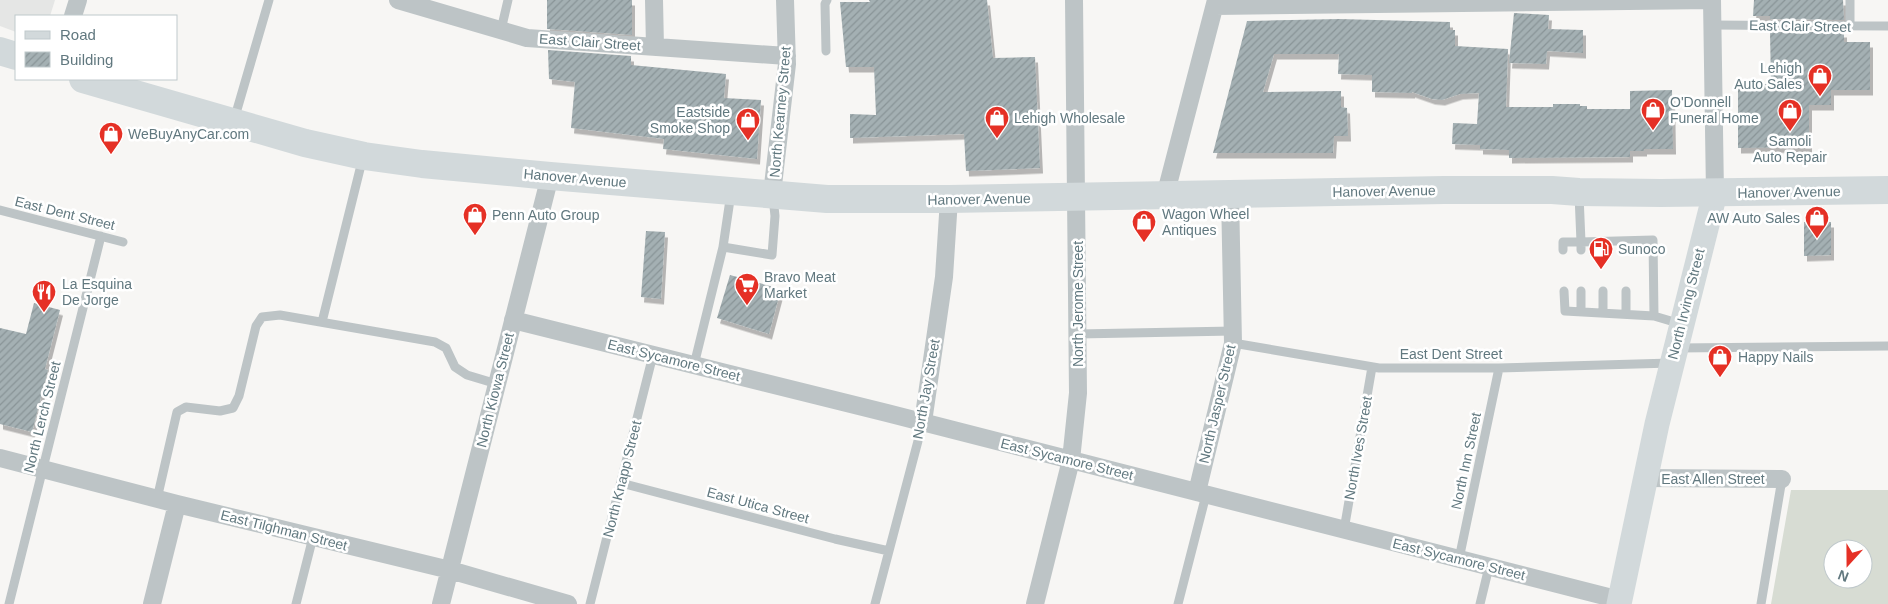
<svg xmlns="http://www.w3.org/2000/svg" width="1888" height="604" font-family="Helvetica,sans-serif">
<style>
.built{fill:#e5e6e5}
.garden{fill:#d7dcd3;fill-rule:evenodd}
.building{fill:url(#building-hatch);filter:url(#shadow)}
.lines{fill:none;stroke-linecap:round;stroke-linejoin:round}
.service{stroke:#bdc4c6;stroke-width:9}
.minor{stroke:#bdc4c6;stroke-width:18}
.secondary{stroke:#d2d9db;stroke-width:25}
.primary{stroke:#d2d9db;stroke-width:28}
.labels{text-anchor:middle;stroke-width:5;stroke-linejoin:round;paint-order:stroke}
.street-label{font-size:14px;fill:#61787f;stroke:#fff}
.poi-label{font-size:14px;fill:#61787f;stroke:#fff;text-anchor:start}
</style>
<defs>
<pattern id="building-hatch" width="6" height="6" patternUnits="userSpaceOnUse" patternTransform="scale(1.25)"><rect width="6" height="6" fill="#a4b0b3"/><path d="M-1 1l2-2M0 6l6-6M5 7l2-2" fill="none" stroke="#899497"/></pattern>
<filter id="shadow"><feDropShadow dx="3" dy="5.5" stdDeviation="0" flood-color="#0004"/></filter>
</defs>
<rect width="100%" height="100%" fill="#f7f6f4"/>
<path class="built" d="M0,0H55L50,16H16V32L0,26Z"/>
<path class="garden" d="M1791,490H1888V604H1771ZM1833,549H1863V579H1833Z"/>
<path class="building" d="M547,0H632V35L547,29Z
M869,0H987L993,58L1035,57L1040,168L966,171L964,134L850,138V114L876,115L874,67H846L840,2H870Z
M1754,0H1843L1844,20L1770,19V16H1753Z
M1514,13L1549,15L1548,29L1583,30V53L1547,51L1546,64L1509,63Z
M1339,19L1450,22V30H1455V46L1508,49L1506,107H1553V104H1580V106H1587V109H1630V91L1672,90L1673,149H1644V151H1630V157L1509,158V150L1480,149V145L1452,144L1453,123L1477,124L1479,93L1460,94L1442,100L1432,99L1412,92V93L1372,92V75L1338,74L1339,54H1274L1263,92L1341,91V107L1347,108L1348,136H1334L1333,153H1213L1247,21Z
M1770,32H1844V42H1870V90H1831V105H1809V147L1738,148V84H1771Z
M548,50L631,56V65L726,74L724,98L761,100L757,159L663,149L664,139L571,128L575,82L549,79Z
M1804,222H1831V255L1804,256Z
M646,231L665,232L661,299L641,297Z
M730,275L781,289L769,334L717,318Z
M34,303L60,310L45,369L48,370L32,432L0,424V328L26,334Z"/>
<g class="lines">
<path class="service" d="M1850,0V27
M1712,25L1888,26
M501,30L508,0
M826,51L825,4L827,0
M234,120L269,0
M0,210L123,242
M723,247L731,193
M1563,250V242H1581L1579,195
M1581,250V242L1653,240L1654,316
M1564,291L1565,311L1654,316L1681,324
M1603,291V312
M1626,291V313
M1581,312V291
M322,322L363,157
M1078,334L1233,331
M1233,343L1379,368H1499L1671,363
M1678,348L1888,346
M694,365L723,247L772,255L775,216L773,197
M621,483L835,539L889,551
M157,499L177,412L186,407L220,411L233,408L239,396L256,326L262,317L280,315L435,342L446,348L455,367L467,375L497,384
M1344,530L1372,367
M1459,559L1499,368
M9,604L101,236
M296,604L313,537
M590,604L653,355
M875,604L923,422
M1178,604L1206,495
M1480,604L1489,567
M1761,604L1782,479"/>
<path class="minor" d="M398,0L527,38L787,56
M654,0L655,47
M1712,0L1715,193
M1215,6L1712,0
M73,16L78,0
M772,194L787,64L785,0
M1165,196L1216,0
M513,320L887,413L1620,600
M923,422L944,277L949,199
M0,458L177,504L450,570L568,604
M1645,478L1782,479
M1197,492L1233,343L1230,194
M152,604L177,504
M441,604L550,176
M1035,604L1071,460L1078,393L1074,0"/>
<path class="secondary" d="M1619,604L1657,424L1715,193"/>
<path class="primary" d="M0,51L16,56
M83,79L305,143L364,156L422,164L550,176L827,199H949L1444,190H1552L1579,192L1661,193L1888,190"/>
</g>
<defs>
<symbol id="shop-pin" viewBox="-11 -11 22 30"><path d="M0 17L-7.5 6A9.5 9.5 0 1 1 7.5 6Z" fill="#e53025" stroke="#fff"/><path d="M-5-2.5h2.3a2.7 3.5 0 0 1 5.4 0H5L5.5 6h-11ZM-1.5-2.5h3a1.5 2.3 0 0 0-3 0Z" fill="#fff"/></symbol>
<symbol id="fuel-pin" viewBox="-11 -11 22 30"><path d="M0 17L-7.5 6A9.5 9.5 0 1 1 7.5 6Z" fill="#e53025" stroke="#fff"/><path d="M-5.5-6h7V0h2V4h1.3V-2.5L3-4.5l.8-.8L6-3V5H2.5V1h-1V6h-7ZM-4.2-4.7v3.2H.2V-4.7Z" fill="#fff"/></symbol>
<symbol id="supermarket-pin" viewBox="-11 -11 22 30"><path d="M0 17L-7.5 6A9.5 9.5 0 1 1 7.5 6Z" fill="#e53025" stroke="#fff"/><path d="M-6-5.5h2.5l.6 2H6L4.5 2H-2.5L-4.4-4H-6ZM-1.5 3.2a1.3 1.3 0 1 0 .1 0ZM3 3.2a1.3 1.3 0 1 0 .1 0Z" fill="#fff"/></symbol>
<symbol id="restaurant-pin" viewBox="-11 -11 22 30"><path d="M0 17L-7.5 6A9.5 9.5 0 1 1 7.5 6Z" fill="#e53025" stroke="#fff"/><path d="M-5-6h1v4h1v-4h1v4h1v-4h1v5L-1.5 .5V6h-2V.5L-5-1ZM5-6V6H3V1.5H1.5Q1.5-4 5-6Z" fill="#fff"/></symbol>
</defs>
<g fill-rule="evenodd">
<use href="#shop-pin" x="1806" y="62" width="28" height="38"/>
<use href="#shop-pin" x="1639" y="96" width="28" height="38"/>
<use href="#shop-pin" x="1776" y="97" width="28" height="38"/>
<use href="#shop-pin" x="983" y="104" width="28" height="38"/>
<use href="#shop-pin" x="734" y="106" width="28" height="38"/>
<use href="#shop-pin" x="97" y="120" width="28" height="38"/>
<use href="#shop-pin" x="461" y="201" width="28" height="38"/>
<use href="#shop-pin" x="1803" y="204" width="28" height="38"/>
<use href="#shop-pin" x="1130" y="208" width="28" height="38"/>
<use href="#fuel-pin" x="1587" y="235" width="28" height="38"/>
<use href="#supermarket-pin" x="733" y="271" width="28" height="38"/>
<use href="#restaurant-pin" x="30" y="278" width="28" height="38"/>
<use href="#shop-pin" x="1706" y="343" width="28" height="38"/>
</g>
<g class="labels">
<g class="street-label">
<text transform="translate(1800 26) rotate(1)" y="5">East Clair Street</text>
<text transform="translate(590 42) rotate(4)" y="5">East Clair Street</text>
<text transform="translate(780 112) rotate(-85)" y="5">North Kearney Street</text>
<text transform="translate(575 178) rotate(5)" y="5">Hanover Avenue</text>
<text transform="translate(1384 191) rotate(-1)" y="5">Hanover Avenue</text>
<text transform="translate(1789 192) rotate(-1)" y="5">Hanover Avenue</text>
<text transform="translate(979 199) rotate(-1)" y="5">Hanover Avenue</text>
<text transform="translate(65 213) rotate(14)" y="5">East Dent Street</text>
<text transform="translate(1078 304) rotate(-90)" y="5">North Jerome Street</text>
<text transform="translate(1686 304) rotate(-76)" y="5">North Irving Street</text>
<text x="1451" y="359">East Dent Street</text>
<text transform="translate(674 360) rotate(14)" y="5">East Sycamore Street</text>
<text transform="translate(926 389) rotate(-80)" y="5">North Jay Street</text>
<text transform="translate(495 390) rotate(-76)" y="5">North Kiowa Street</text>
<text transform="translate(1217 404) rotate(-77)" y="5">North Jasper Street</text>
<text transform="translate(42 417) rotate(-76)" y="5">North Lerch Street</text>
<text transform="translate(1358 448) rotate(-80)" y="5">North Ives Street</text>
<text transform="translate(1067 459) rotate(14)" y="5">East Sycamore Street</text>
<text transform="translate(1466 461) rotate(-78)" y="5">North Inn Street</text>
<text transform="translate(622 479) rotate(-76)" y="5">North Knapp Street</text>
<text x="1713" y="484">East Allen Street</text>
<text transform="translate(758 505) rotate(15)" y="5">East Utica Street</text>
<text transform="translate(284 530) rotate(14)" y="5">East Tilghman Street</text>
<text transform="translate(1459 559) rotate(14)" y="5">East Sycamore Street</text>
</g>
<g class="poi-label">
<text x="1802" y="73" text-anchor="end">Lehigh<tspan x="1802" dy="16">Auto Sales</tspan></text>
<text x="1670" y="107">O'Donnell<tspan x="1670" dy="16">Funeral Home</tspan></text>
<text x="730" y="117" text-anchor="end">Eastside<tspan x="730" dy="16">Smoke Shop</tspan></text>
<text x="1014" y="123">Lehigh Wholesale</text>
<text x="128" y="139">WeBuyAnyCar.com</text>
<text x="1790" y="146" text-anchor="middle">Samoli<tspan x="1790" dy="16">Auto Repair</tspan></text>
<text x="1162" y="219">Wagon Wheel<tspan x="1162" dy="16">Antiques</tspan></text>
<text x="492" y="220">Penn Auto Group</text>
<text x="1800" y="223" text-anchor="end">AW Auto Sales</text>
<text x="1618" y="254">Sunoco</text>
<text x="764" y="282">Bravo Meat<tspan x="764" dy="16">Market</tspan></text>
<text x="62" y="289">La Esquina<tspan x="62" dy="16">De Jorge</tspan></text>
<text x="1738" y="362">Happy Nails</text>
</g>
</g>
<rect x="15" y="15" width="162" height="65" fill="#ffffff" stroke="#c0c9cc"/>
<rect x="25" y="31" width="25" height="8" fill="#d2d9db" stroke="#c0c9cc"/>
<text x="60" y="40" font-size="15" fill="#61787f">Road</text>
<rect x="25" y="52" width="25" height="15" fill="url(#building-hatch)" stroke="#c0c9cc"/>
<text x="60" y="65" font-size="15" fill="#61787f">Building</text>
<g transform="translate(1848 564) rotate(201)"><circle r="24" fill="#ffffff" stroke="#c0c9cc"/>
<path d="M0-4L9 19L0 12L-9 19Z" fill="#e53025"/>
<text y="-8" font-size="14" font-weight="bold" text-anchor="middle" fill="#61787f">N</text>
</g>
</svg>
